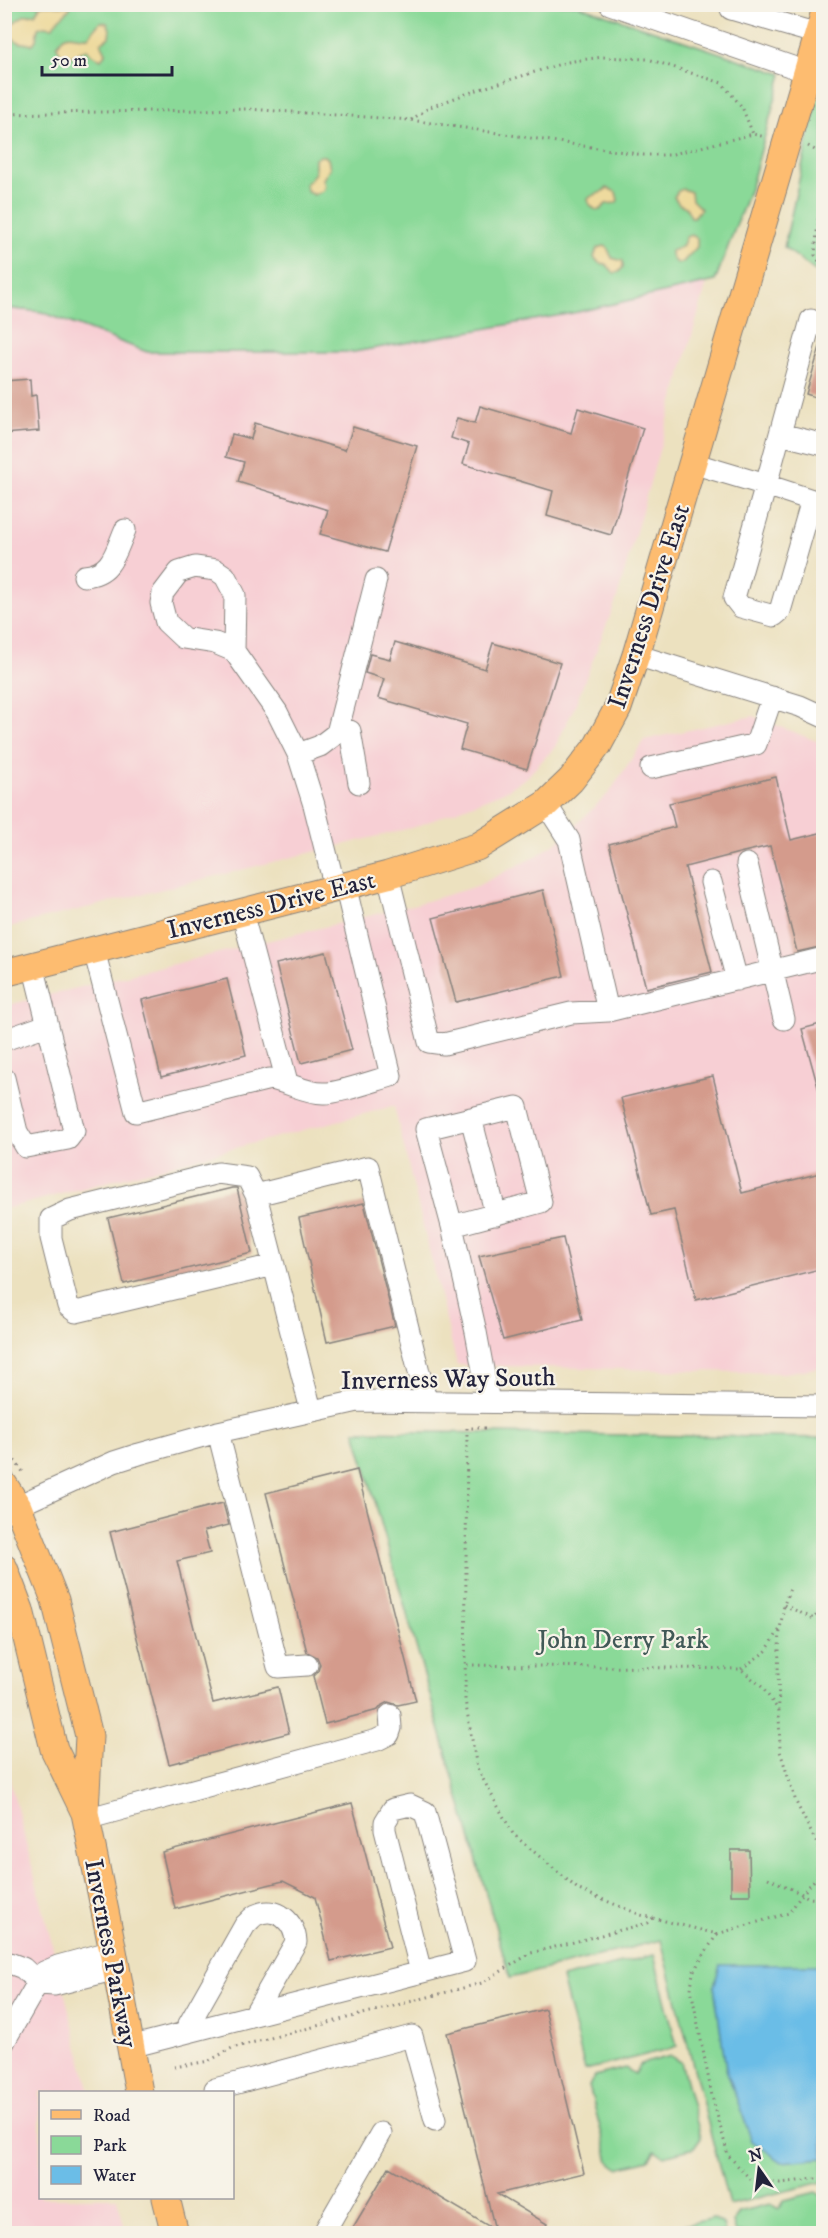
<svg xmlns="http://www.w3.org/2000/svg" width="828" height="2238" font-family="'IM FELL DW Pica',serif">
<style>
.built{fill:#f7cfd4}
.green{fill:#8ad998;stroke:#567e6a;stroke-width:1.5}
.sand{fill:#eeda9e;stroke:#887e6c;stroke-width:1.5}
.water{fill:#6bbde7;stroke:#467091;stroke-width:1.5}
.building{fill:#d49b8c}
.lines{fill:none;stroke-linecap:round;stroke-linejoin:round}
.minor-casing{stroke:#87827d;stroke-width:23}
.major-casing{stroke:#87827d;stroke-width:29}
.path{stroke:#87827d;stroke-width:3;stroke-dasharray:1.5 4.5;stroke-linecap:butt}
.minor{stroke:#fff;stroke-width:21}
.major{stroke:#fdbc6f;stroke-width:27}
.labels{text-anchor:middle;stroke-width:4.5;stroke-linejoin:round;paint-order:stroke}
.street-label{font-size:26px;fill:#22223b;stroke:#f7f3e8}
.park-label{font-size:26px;fill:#415957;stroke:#f7f3e8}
</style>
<rect width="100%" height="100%" fill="#f7f3e8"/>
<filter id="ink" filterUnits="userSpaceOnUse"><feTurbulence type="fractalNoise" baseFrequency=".0167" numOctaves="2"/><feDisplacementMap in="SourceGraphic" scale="12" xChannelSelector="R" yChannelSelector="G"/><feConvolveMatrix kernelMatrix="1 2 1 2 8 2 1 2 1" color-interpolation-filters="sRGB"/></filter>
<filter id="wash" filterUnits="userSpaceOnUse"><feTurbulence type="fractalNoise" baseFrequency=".008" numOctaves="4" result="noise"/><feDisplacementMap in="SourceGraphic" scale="24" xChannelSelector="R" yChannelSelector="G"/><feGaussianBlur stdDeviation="1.35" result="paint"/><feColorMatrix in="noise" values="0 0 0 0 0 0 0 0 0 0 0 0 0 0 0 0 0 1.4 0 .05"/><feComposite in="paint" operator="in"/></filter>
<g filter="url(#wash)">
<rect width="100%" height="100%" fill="#ece1bf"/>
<path class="built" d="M707,283L617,598L574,708L555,747L526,778L504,792L415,827L5,928L4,308L42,312L147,352H354L573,313Z
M753,716L824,744L823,1367L784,1373L457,1365L394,1106L5,1209L4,1006L413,905L477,886L538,855L561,839L609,793L644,740Z
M4,1757L90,2092H40V2198H117L126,2233H5Z"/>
<path class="green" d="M4,5H577L782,74L751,186L715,281L573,313L354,352H147L42,312L5,308Z
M823,73L824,277H823L784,247Z
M355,1431L823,1438V2182L729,2205L661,1940L510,1978Z
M654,1955L677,2047L585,2070L562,1978Z
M671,2056L681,2062L701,2138L694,2148L664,2156L655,2150L649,2160L618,2168L609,2161L589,2086L595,2076L625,2068L635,2074L641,2064Z
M816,2192L823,2197V2233H736L733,2222L739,2212L770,2204L779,2209L785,2200Z
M713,2218L723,2224L725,2233H678L682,2226Z"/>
<path class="sand" d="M46,5L71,6C67,15 57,17 53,27L44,26L38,28L36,40L33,44C22,44 15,42 8,34L10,25L25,15L35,14L40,6Z
M100,22L107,23L110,29L109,37L101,43L106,53L101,59L92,55L87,49L71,57L61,55L57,46C67,27 74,39 88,37Z
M320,156H325L328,159L330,168L323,179L325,186L323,191L314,195L307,191L306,184L315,173V159Z
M607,188L616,192L618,200L616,203L606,204L600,210C594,211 588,204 588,199C593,193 601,195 607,188Z
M683,189L691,192L692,200L701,209L694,217H691L686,207L679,204L674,197L678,191Z
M691,235L697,238V247C695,249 684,261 683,262C675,266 670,257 671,251L682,247L686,237Z
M604,246L607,247L612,258L623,261V267L619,272L614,273L606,264L599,263L594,257L597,248Z"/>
<path class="water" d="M720,1965H823V2158L782,2162L752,2141L726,2069L714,1986Z"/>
<g id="blocks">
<path class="building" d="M820,347H824V400L806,394Z
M30,379L31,396L36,395L39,431L4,434V381Z
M480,406L571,433L578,408L643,428L611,535L547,516L553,491L463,464L469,444L451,438L457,418L475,423Z
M255,423L345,450L353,427L417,446L385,552L320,534L328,510L238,482L244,462L226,457L232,434L251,439Z
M395,642L485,669L493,643L560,663L527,769L460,749L467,724L378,698L384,679L365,673L370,654L390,659Z
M776,777L791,840L824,832V946L797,952L770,846L743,852L685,867L712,972L646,988L609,844L675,827L669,803Z
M543,890L564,976L456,1002L433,918Z
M326,952L352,1050L301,1063L276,964Z
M227,979L246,1055L161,1077L142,1000Z
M824,1023V1091H819L802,1029Z
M713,1076L742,1193L824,1172V1268L696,1300L674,1210L651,1215L621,1098Z
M232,1188H237L252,1253L124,1284L108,1218Z
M364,1203L395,1326L327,1342L299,1218Z
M563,1238L582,1320L503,1340L479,1256Z
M357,1470L416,1701L398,1705L388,1702L382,1705L378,1710L325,1724L313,1676L318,1671L320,1664L317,1657L307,1652L266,1493Z
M223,1503L229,1525L204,1531L210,1553L177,1561L213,1703L278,1687L289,1733L169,1764L110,1532Z
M352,1803L390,1947L331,1961L315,1897L283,1881L175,1909L162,1852Z
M731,1850H749L750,1895H731Z
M545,2009L584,2173L497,2194L547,2224L541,2234H349L389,2167L495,2230L447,2033Z"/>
</g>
</g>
<g filter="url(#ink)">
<use href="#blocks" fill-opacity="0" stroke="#87827d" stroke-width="1.5"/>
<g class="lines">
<defs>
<path id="minor" d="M610,4L807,72
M731,9L818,34
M780,434L824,445
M692,463L766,485L811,320
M766,485L812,500L780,611L774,616L741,607L734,598Z
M84,576C112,574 115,553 125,530
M234,651L215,643L183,638L166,622L161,603L163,593L179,572L195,567L216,570L225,576L235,595L234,651L277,712L298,754L314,805L335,888
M636,655L800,706L824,717
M339,727L350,731L359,783
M298,754L320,746L337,733L376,580
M651,768L756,744L772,697
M546,804L569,840L608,1011
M747,864L784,1019
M388,875L429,1042L444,1044L571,1013L608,1011L824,958
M711,882L737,980
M242,912L287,1082
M94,950L136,1112L270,1079C288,1082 306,1093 323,1093C337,1094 376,1080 391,1076L345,885
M4,1040L47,1025
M4,1078L17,1132L26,1147L68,1139L74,1131L33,965
M471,1118L496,1215
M256,1195L247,1177L218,1173L70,1210L51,1219V1238L68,1306L76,1312L274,1265
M452,1226L426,1129L517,1107L541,1202L452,1226L476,1332L489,1402
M311,1410L256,1195L368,1167L426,1400
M218,1432L278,1667L307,1665
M4,1512L114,1462L139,1454L218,1432L358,1401L824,1406
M86,1819L377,1740L389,1734L391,1728L390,1715
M4,1961L23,1968L40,1984L54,1985L116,1969
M184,2033L245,1925C249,1922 252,1917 256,1915C277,1905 295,1922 296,1942L254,2015
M4,2042L44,1972L58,1966L113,1951
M130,2047L465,1961L425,1812L410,1805L393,1809L385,1822V1830L421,1972
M215,2089L412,2036L435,2120
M323,2234L381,2133"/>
<path id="major" d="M4,973L388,875L477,847L546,804L571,780L598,745L618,708L636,655L824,15
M4,1485L18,1507L55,1600L89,1736L85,1811
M4,1568L20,1610L54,1749L85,1813L113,1951L139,2092
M166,2198L175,2234"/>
</defs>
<use href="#minor" class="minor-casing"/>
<use href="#major" class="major-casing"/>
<path class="path" d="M4,114L247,109L411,120L644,155H669L753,134L765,137
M411,120L430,107L477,90L567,62L602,57L648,59L722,83L742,107L753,134
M808,146L822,154
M824,153L815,255L824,269
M485,1428H467L465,1700L477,1768L513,1834L579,1890L641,1915L717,1934L789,1913L802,1894L809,1898L824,1899
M4,1446L23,1472
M784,1605L814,1619L824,1603
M467,1665L741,1669L762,1687L779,1711L780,1751L796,1802L820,1850L824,1864
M741,1669L766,1651L780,1629L784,1605L790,1588
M779,1711L778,1671L780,1630
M768,1878L802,1894L824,1869
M717,1934L693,1972L691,1989L712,2096L728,2155L750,2179L780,2183L824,2178
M174,2067L209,2061L232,2048L482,1983L531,1953L648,1923L653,1918"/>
<use href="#minor" class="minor"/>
<use href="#major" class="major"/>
</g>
</g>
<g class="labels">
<g class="street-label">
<text transform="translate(648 606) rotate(-72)" y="9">Inverness Drive East</text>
<text transform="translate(271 904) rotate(-14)" y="9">Inverness Drive East</text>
<text transform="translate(448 1378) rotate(-1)" y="9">Inverness Way South</text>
<text transform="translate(112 1953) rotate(79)" y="9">Inverness Parkway</text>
</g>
<g class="park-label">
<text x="623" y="1648">John Derry Park</text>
</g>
</g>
<rect width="828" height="2238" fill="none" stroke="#f7f3e8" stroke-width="24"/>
<rect x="39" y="2091" width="195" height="108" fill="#f7f3e8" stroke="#a29fa3" stroke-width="1.5"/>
<rect x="51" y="2110" width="30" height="9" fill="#fdbc6f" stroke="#a29fa3" stroke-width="1.5"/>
<text x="93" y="2121" font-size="18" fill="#22223b">Road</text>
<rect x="51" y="2136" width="30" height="18" fill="#8ad998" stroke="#a29fa3" stroke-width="1.5"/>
<text x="93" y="2151" font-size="18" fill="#22223b">Park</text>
<rect x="51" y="2166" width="30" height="18" fill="#6bbde7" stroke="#a29fa3" stroke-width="1.5"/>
<text x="93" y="2181" font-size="18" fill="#22223b">Water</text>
<g transform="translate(759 2169) rotate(346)" stroke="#f7f3e8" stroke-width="4.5" paint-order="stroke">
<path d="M0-4.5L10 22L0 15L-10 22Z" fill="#22223b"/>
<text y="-9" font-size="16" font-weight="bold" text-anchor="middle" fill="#22223b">N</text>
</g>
<path d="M42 66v9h130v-9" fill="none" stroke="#22223b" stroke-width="3"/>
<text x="51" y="66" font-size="18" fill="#22223b" stroke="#f7f3e8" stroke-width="4.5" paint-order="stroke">50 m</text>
</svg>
